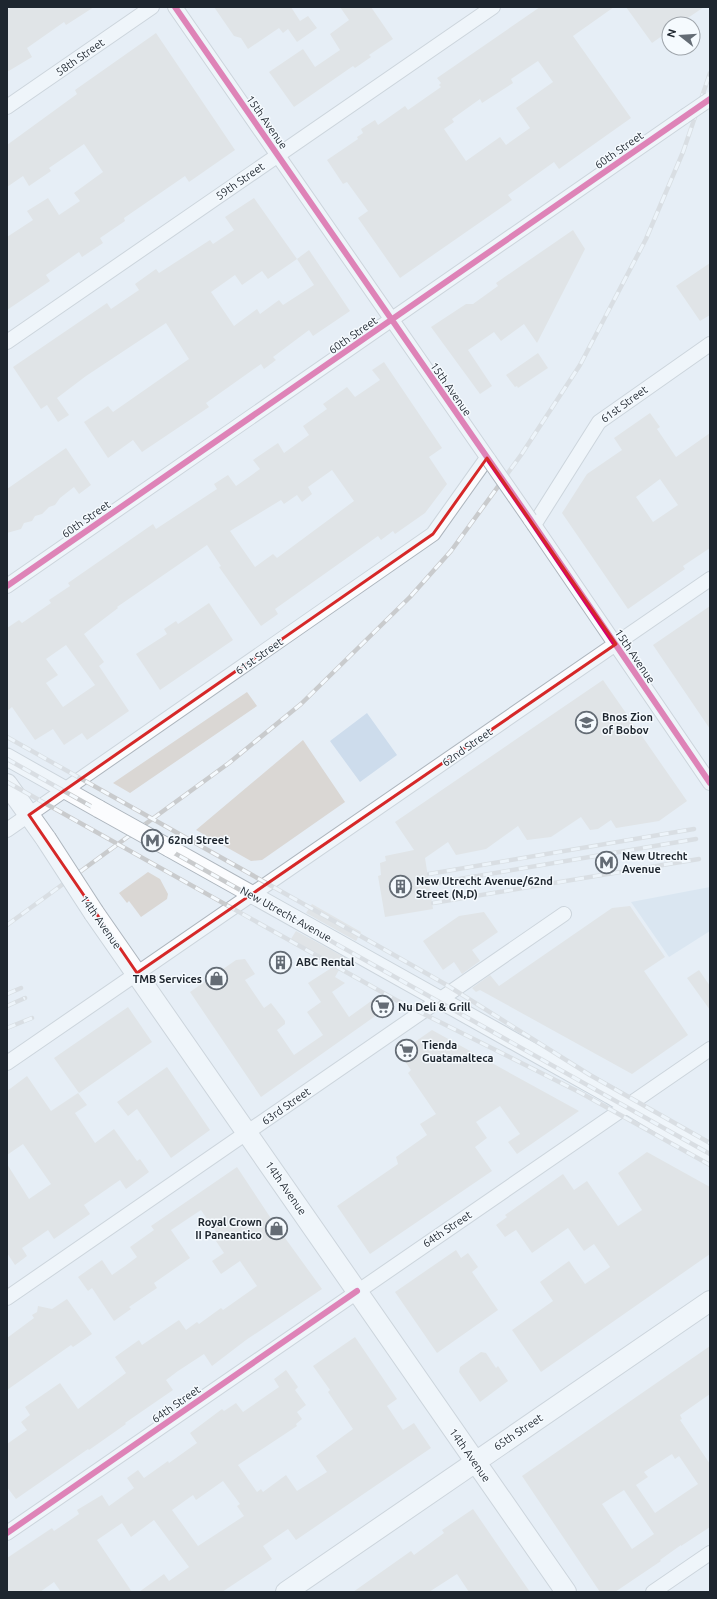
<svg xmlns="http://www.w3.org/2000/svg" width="717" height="1599" font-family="Ubuntu,sans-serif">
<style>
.green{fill:#cddcec}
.building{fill:#dad7d4;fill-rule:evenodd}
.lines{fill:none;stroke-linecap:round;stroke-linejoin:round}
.minor-casing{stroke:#adb5bd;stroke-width:16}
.tertiary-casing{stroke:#adb5bd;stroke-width:19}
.secondary-casing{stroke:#adb5bd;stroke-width:22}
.minor{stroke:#fbfcfe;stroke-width:14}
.tertiary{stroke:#fbfcfe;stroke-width:17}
.secondary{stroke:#fbfcfe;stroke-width:20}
.rail-casing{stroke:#c9cbcd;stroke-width:4.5}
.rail{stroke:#f5fafe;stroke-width:3;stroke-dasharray:9;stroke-linecap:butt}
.minor-bridge-casing{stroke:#adb5bd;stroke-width:16;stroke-linecap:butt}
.tertiary-bridge-casing{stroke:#adb5bd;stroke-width:19;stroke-linecap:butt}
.secondary-bridge-casing{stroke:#adb5bd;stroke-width:22;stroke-linecap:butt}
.minor-bridge{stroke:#fbfcfe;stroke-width:14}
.tertiary-bridge{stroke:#fbfcfe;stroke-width:17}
.secondary-bridge{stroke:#fbfcfe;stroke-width:20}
.cycleway-casing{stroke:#f5fafe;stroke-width:8}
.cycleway{stroke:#d6006c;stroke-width:6}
.marked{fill:none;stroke:#d62828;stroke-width:3;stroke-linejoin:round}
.labels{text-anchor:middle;stroke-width:3;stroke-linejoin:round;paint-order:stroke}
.street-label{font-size:11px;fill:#1e262f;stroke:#f5fafe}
.poi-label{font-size:11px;font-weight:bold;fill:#1e262f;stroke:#f5fafe;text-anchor:start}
</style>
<rect width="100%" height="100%" fill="#e6eef6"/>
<path class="green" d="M367,713L397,755L360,782L330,741Z
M710,887V931L669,957L631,902Z"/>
<path class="building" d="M11,7H94L66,25L64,22L27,48L32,57L7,72V10Z
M214,7H291L300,21L308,16L317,28L297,42L288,29L283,33L279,28L248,49L241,38L234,36Z
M340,7H371L393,39L369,55L371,57L355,68L353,66L294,107L269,72L303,49L315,67L340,50L330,34L349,20Z
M540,7H614L573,36L631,118L559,169L554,162L508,195L512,200L400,278L358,218L368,211L347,182L343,184L327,160L358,139L357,137L363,133L361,129L375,120L378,125L405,106L408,110L441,87L439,85L441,83L437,78ZM538,61L553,82L516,108L530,128L506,145L500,137L466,161L444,129L454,122L452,119L480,99L482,103L513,83L511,79Z
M626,7H704L679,24H669V31L652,43Z
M156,33L235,150L189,182L185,176L124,218L125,221L100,238L103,243L82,257L79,252L46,275L50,281L7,310V237L33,220L27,211L48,198L59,215L80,201L74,193L103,172L84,144L49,168L51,171L29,186L23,176L7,187V145L77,94L75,90Z
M254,198L297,259L268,279L262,271L242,285L235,275L211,292L234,326L257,309L260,314L279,300L283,305L314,285L297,259L309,250L350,311L313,336L309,330L273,357L276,360L264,369L261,364L206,403L209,407L142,452L133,440L108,458L84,422L108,406L113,412L189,359L166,323L86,376L57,398L69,415L58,422L47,405L41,409L13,367L107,303L111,309L139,290L135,284L156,269L159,273L210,240L213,244L234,230L225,217Z
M573,230L585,249L537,343L524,324L501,341L494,332L468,350L492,386L480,394L431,327L466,304H473L498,286L496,283Z
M710,263V315L700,321L676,286Z
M538,353L548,368L518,388L517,386L515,387L506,375Z
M384,362L442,448L429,457L447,484L425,513L395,534L393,531L381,540L378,536L275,609L278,614L261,626L219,567L221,566L207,545L117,607L118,608L84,634L104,662L99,666L129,711L87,740L82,733L64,745L53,729L35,740L12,707L7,711V628L19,620L22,623L51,603L49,600L70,586L68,583L153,524L156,529L217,489L214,484L228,475L236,486L249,477L260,469L253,460L278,443L284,453L309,435L303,426L327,409L323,404L347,387L355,397L380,380L372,370ZM332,470L354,501L277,558L273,554L255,567L230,531L281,500L284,504L297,495L302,502L312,494L308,487ZM66,645L95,685L63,707L46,683L58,675L46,659Z
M650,413L660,427L657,429L676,457L710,433V548L683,566L685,569L628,609L562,513L587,474L622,450L614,438ZM660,479L678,505L653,522L636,497Z
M66,448L91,485L79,494L74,487L60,498L55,505L49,507L42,514L35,516L32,521L24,523L21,529L7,533V489Z
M209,603L233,640L160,690L136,654L167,634L164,629L176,621L178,624Z
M710,606V729L653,645Z
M603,680L687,801L659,821L616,828L611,820L598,829L590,830L581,817L551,837L527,840L518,826L486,849L456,855L448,842L425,858L433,909L385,917L378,876L381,875L380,863L386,861L385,856L414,850L395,822Z
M247,692L257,706L130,793L113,783Z
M303,740L345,802L262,860L251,861L196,830Z
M148,872L160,879L168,894L167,899L141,917L129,901L127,903L119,893Z
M312,904L361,932L356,941L306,913Z
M630,906L665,957L644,971L688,1035L632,1074L480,990L476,992L472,988L490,975L499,986L612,908Z
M484,912L498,932L472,950L480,961L462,974L454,962L443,970L423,941L459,916Z
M296,931L346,958L335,977L345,983L332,992L349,1017L374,999L388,1007L261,1097L190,992L236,960L245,959L255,974L245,980L264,1008L271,1003L285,1021V1024L277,1030L294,1055L323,1035L307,1012L321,1002L308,983L336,965L291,939Z
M699,970L710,986V1010L687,978Z
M128,1007L152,1042L79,1093L54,1058Z
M432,1030L579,1111L517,1154L508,1142L520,1134L500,1106L476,1122L487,1138L475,1147L492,1171L370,1254L337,1206L398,1164L396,1157L427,1135L420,1124L436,1114L408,1073L411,1070L399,1053Z
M167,1067L210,1130L171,1158L137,1109L128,1116L117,1102Z
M27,1076L51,1111L78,1093L87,1105L75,1113L95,1143L114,1129L137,1161L140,1159L149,1172L126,1189L120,1180L84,1205L90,1214L54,1239L48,1230L22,1248L27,1256L15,1265L7,1253V1164L29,1199L51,1184L23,1144L7,1155V1091Z
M647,1152L710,1187V1254L541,1372L512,1330L553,1301L540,1282L569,1261L585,1284L610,1267L594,1244L584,1251L568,1228L532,1253L516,1230L505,1237L496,1225L507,1217L505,1215L563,1174L574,1190L587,1181L618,1226L642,1210L618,1173Z
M237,1167L272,1220L322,1289L246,1340L212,1366L204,1354L178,1371L166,1380L173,1390L125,1423L126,1424L89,1450L88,1449L16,1499L7,1487V1444L27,1430L21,1422L30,1415L25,1407L60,1383L78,1409L126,1373L115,1357L139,1340L142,1345L179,1320L186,1330L197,1322L199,1324L221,1308L223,1310L257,1286L240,1261L221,1274L212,1261L224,1253L216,1241L220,1238L201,1210L171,1230L190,1258L154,1283L157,1288L129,1307L131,1309L114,1321L92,1288L88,1291L78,1277L102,1260L112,1275L125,1266L137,1257L130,1247L154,1230L151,1226Z
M456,1250L461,1258L468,1253L478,1267L472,1272L498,1310L437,1353L395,1292Z
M67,1299L92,1334L73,1347L71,1345L7,1390V1338L34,1318L32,1315L37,1312L38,1306L52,1309Z
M355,1337L397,1399L387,1406L403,1430L414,1423L431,1448L296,1540L288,1529L263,1546L272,1559L222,1592H139L164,1574L169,1581L189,1567L154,1520L131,1537L122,1523L97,1540L132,1592H61L54,1582L40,1592H7V1558L52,1528L54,1531L79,1514L77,1510L102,1495L109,1506L134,1488L127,1478L138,1470L144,1478L168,1461L169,1463L197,1443L190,1433L222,1409L224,1411L236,1403L243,1412L279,1387L274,1379L286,1370L298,1387L295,1390L306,1405L297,1412L302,1419L296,1424L297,1426L238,1465L257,1492L261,1489L263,1492L286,1475L297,1491L327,1472L316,1456L353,1429L328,1392L330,1390L313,1366ZM223,1481L240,1504L237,1506L244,1516L198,1546L172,1510L193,1495L196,1500Z
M710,1346V1394L680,1415L682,1419L680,1420L710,1464V1527L681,1546V1545L660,1560L661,1561L615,1592H600L522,1476ZM672,1454L675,1459L679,1456L698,1484L655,1513L636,1485L648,1477L644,1472ZM624,1490L654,1534L632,1549L602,1504Z
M481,1352L486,1353L496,1368L498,1366L508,1381L480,1402L459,1372L460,1367Z
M473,1509L530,1592H469L457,1574L429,1592H353L411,1551L414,1555L444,1533L442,1530Z"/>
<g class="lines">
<defs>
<path id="minor" d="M175,7L489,460
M7,107L152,7
M7,342L493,7
M530,519L710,783
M534,525L599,422L710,344
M7,586L685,116
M7,830L433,534L487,458
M7,1063L710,579
M7,1298L564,914
M7,1533L710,1049
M653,1592L710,1553"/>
<path id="tertiary" d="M7,757L99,809
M169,848L610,1095L710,1155"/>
<path id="secondary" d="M7,784L46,839
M94,913L566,1592
M286,1592L710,1301"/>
</defs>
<use href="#minor" class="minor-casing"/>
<use href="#tertiary" class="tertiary-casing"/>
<use href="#secondary" class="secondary-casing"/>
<use href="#minor" class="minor"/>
<use href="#tertiary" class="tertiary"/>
<use href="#secondary" class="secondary"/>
<defs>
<path id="rail" d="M7,737L380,947L445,984L590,1075L710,1143
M7,759L710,1154
M7,782L396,1000L581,1093L710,1165
M429,874L694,829
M430,884L696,839
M433,903L699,859
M7,925L229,763L301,704L410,597L451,551L521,455L580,365L646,239L683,152L710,73
M7,994L21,988
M7,1006L25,998
M7,1028L32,1018"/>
</defs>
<use href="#rail" class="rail-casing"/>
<use href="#rail" class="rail"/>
<defs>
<path id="minor-bridge" d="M685,116L710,99
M489,460L530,519"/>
<path id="tertiary-bridge" d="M99,809L169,848"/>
<path id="secondary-bridge" d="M46,839L94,913"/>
</defs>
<use href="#minor-bridge" class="minor-bridge-casing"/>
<use href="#tertiary-bridge" class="tertiary-bridge-casing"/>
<use href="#secondary-bridge" class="secondary-bridge-casing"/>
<use href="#minor-bridge" class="minor-bridge"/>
<use href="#tertiary-bridge" class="tertiary-bridge"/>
<use href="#secondary-bridge" class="secondary-bridge"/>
<defs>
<path id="cycleway" d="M175,7L530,519L710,783
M7,586L710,99
M7,1533L357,1291"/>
</defs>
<use href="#cycleway" class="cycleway-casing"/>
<use href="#cycleway" class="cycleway"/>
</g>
<path d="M0 0H717V1599H0ZM487,458L616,644L137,973L29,815L433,534Z" fill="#e6eef6" fill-opacity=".55" fill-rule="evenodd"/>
<path class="marked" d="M487,458L616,644L137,973L29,815L433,534Z"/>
<defs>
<symbol id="school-ring" viewBox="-11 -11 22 22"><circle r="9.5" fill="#f5fafe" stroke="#646c75" stroke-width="1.5"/><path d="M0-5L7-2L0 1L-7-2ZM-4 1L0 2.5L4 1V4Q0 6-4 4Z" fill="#646c75"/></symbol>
<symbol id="metro-ring" viewBox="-11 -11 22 22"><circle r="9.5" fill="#f5fafe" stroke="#646c75" stroke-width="1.5"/><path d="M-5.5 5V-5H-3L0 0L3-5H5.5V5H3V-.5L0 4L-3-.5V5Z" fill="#646c75"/></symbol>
<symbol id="building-ring" viewBox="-11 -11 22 22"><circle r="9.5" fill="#f5fafe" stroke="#646c75" stroke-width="1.5"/><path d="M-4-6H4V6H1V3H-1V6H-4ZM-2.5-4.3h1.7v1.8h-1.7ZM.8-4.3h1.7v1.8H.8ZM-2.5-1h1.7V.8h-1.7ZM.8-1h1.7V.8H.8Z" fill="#646c75"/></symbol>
<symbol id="shop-ring" viewBox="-11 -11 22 22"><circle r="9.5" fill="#f5fafe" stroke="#646c75" stroke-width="1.5"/><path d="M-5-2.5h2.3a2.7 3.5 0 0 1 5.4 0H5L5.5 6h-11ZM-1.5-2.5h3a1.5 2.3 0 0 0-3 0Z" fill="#646c75"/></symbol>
<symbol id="supermarket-ring" viewBox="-11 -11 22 22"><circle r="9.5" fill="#f5fafe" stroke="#646c75" stroke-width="1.5"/><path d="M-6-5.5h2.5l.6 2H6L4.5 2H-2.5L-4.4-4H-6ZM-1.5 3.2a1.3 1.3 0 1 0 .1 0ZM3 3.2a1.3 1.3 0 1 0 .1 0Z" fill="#646c75"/></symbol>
</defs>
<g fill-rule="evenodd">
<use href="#school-ring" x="574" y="710" width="25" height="25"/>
<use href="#metro-ring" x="140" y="828" width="25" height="25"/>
<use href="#metro-ring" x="594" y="850" width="25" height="25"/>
<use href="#building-ring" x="388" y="874" width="25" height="25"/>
<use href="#building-ring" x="268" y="950" width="25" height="25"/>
<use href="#shop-ring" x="204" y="966" width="25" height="25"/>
<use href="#supermarket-ring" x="370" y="994" width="25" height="25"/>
<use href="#supermarket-ring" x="394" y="1038" width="25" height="25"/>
<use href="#shop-ring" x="264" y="1216" width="25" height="25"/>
</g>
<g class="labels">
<g class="street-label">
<text transform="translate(80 57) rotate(-35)" y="4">58th Street</text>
<text transform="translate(267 122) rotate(55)" y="4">15th Avenue</text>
<text transform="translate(619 150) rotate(-35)" y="4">60th Street</text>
<text transform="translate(240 181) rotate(-35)" y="4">59th Street</text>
<text transform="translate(353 335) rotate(-35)" y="4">60th Street</text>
<text transform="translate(451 389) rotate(55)" y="4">15th Avenue</text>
<text transform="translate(624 404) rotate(-36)" y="4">61st Street</text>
<text transform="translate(86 519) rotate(-35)" y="4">60th Street</text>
<text transform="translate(259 656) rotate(-35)" y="4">61st Street</text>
<text transform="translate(635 656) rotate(56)" y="4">15th Avenue</text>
<text transform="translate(467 747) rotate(-35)" y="4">62nd Street</text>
<text transform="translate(286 914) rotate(29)" y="4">New Utrecht Avenue</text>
<text transform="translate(101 922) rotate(55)" y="4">14th Avenue</text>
<text transform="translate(286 1106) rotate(-35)" y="4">63rd Street</text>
<text transform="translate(286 1188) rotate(55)" y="4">14th Avenue</text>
<text transform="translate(447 1229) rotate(-34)" y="4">64th Street</text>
<text transform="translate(176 1404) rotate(-35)" y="4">64th Street</text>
<text transform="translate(518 1432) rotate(-34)" y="4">65th Street</text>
<text transform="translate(470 1455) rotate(55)" y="4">14th Avenue</text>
</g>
<g class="poi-label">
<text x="602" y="721">Bnos Zion<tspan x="602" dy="13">of Bobov</tspan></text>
<text x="168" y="844">62nd Street</text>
<text x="622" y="860">New Utrecht<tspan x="622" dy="13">Avenue</tspan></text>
<text x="416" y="885">New Utrecht Avenue/62nd<tspan x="416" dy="13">Street (N,D)</tspan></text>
<text x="296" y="966">ABC Rental</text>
<text x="202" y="983" text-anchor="end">TMB Services</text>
<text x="398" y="1011">Nu Deli &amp; Grill</text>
<text x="422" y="1049">Tienda<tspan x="422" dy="13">Guatamalteca</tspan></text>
<text x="262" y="1226" text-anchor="end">Royal Crown<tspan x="262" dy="13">II Paneantico</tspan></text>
</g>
</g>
<rect width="717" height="1599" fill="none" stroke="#1e262f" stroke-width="16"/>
<g transform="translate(681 36) rotate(287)"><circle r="19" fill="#f5fafe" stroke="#9fa5ab"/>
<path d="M0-3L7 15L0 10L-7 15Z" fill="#646c75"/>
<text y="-6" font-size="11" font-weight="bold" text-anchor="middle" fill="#1e262f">N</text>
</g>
</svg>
